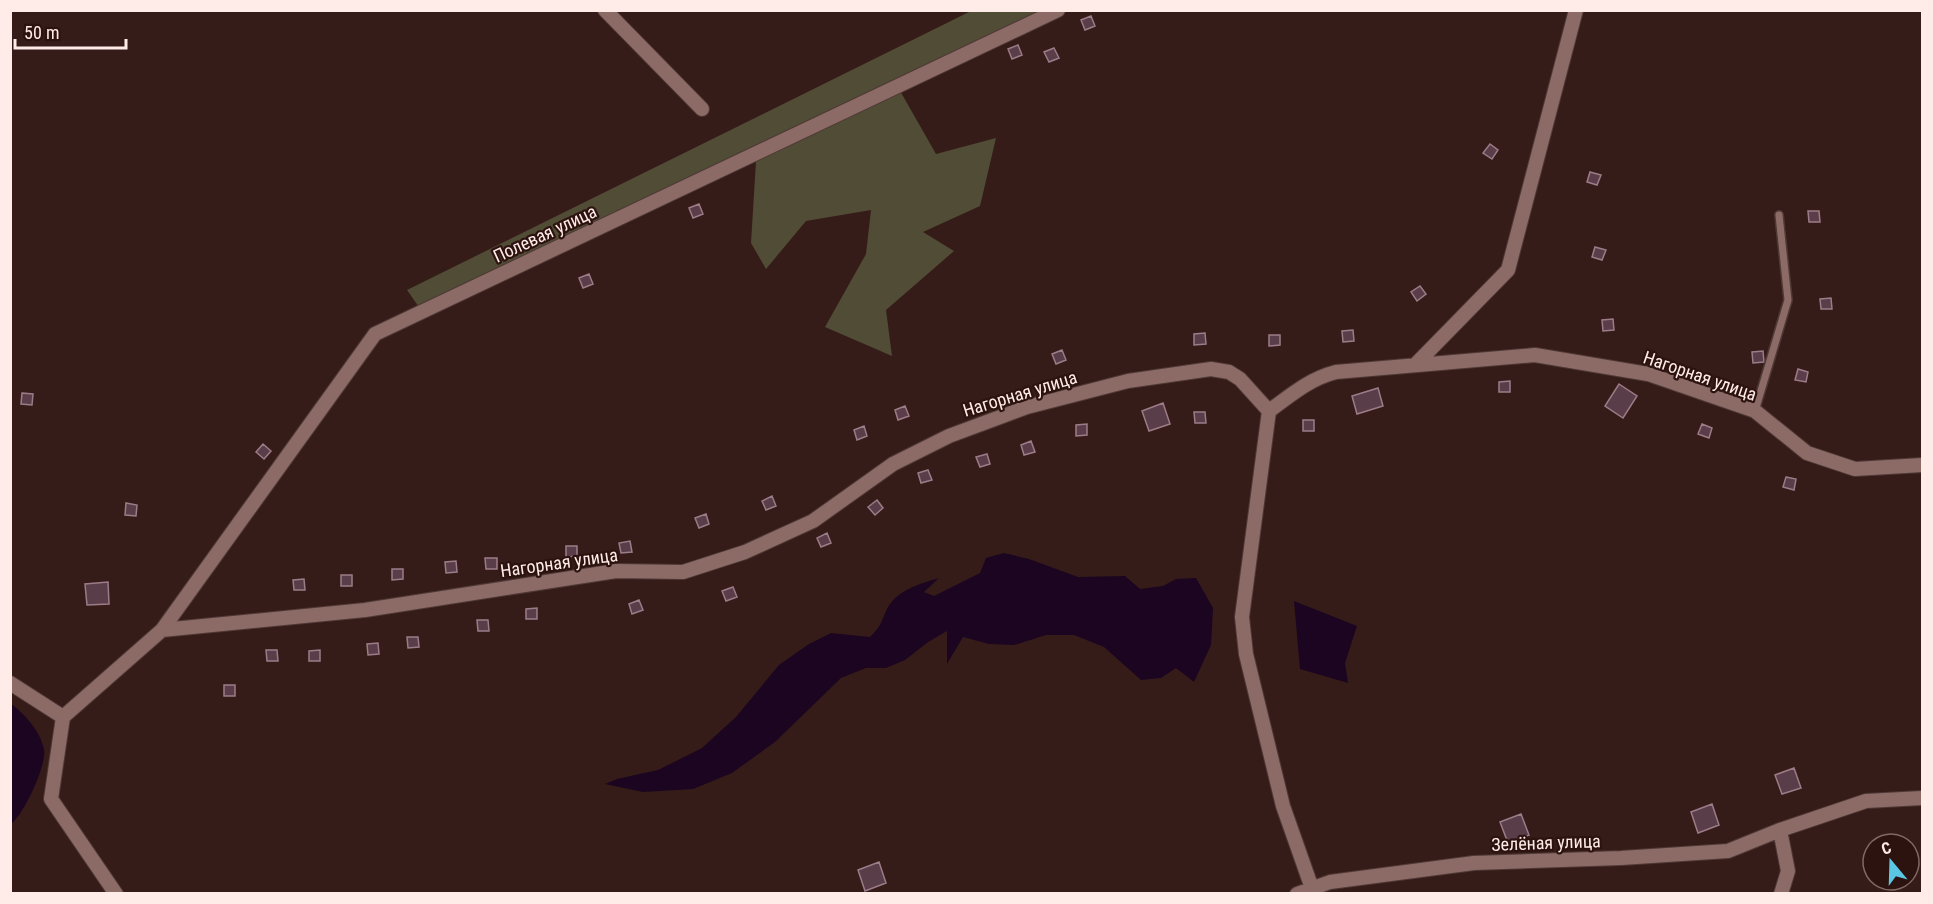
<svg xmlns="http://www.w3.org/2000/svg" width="1933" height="904" font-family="'Roboto Condensed',sans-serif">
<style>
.green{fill:#514c35}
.water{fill:#1b0520}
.building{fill:#593d48;stroke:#9c7c88;stroke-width:1.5}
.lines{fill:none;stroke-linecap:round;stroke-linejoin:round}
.service-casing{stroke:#4f3936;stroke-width:10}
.minor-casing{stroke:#4f3936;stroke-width:16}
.service{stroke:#8c6b66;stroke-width:7}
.minor{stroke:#8c6b66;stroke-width:14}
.labels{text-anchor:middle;stroke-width:4.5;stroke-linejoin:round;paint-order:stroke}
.street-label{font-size:18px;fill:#ffece9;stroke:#2c130f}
</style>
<rect width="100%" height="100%" fill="#361c18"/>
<path class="green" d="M971,11H1043L895,82L936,154L996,138L980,206L923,232L954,251L886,310L892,356L825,327L866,254L871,210L806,221L766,269L751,243L757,145L421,310L407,290Z"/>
<path class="water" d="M1004,553L1029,559L1078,577L1125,576L1140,589L1163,586L1176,579L1196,578L1213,608L1211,645L1194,682L1176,668L1161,678L1141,680L1104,647L1074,635H1046L1014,645L989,644L963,637L947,664V631L928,642L905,660L886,668H866L841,678L775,742L732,773L693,789L643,792L605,784L617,779L658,770L702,748L736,717L779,665L809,644L831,633L870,637C882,625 880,624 887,609C897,590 919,584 939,578L924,592L934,596L980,573L986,558Z
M1294,601L1357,626L1345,663L1348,683L1300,669Z
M11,704C25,714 40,731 44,749C47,765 24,814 11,824Z"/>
<path class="building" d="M1091,16L1095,26L1085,30L1081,20Z
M1018,45L1022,55L1012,59L1008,49Z
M1054,48L1059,58L1049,62L1044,52Z
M1490,144L1498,150L1492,159L1483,153Z
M1590,172L1601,175L1597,185L1587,182Z
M699,204L703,214L693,218L689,208Z
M1808,211H1819L1820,222H1809Z
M1595,247L1606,250L1602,260L1592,257Z
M589,274L593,284L583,288L579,278Z
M1420,286L1426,294L1417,301L1411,292Z
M1831,298L1832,309H1821L1820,299Z
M1613,319L1614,330L1603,331L1602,320Z
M1353,330L1354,341L1343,342L1342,331Z
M1205,333L1206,344L1194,345V334Z
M1269,335H1280V345L1269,346Z
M1062,350L1066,360L1056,364L1052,354Z
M1763,351L1764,362L1753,363L1752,352Z
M1798,369L1808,372L1806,382L1795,380Z
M1510,381V392H1499V382Z
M1619,384L1637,396L1623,418L1605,406Z
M1378,388L1383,406L1357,414L1352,396Z
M22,393L33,394L32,405L21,404Z
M1163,403L1170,424L1149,431L1142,411Z
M905,406L909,416L898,420L895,410Z
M1194,412H1205L1206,423H1195Z
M1303,420H1314V431H1303Z
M1087,424V435L1076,436V425Z
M1702,424L1712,428L1709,438L1698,434Z
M864,426L867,436L857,440L854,430Z
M1031,441L1035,452L1024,455L1021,445Z
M263,444L271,451L264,459L256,452Z
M987,454L990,464L980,467L976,457Z
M928,470L932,480L921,483L918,473Z
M1786,477L1796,479L1794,490L1783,487Z
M772,496L776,506L766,510L762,501Z
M877,500L883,508L875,515L868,507Z
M126,503L137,505L136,516L125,515Z
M706,514L709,524L699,528L695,518Z
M827,533L831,543L821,547L817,538Z
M630,541L632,552L621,553L619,543Z
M566,546H577V556L566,557Z
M485,558H497V569H486Z
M456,561L457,572L446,573L445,562Z
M392,569H403V579L392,580Z
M341,575H352V586H341Z
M304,579L305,590H294L293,580Z
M108,582L109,604L87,605L85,584Z
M733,587L737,597L726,601L722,591Z
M639,600L643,610L632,614L629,604Z
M537,608V619H526V609Z
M477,620H488L489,631H478Z
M407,637H418L419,647L408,648Z
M378,643L379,654L368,655L367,644Z
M266,650H277L278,661H267Z
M320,650V661H309V651Z
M224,685H235V696H224Z
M1794,768L1801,788L1782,794L1775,775Z
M1712,804L1719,825L1698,833L1691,812Z
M1521,814L1529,835L1508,843L1500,822Z
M879,862L886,883L865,891L858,870Z"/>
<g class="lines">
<defs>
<path id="service" d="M1755,411L1788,300L1779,215"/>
<path id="minor" d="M605,10L702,109
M1416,364L1508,270L1576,10
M162,630L375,334L1058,10
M10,683L63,717
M1780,830L1788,871L1781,894
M116,894L51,799L63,717L162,630L365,610L616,571L683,572L745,552L813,521L893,464L949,436L1027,407L1128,381L1211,369L1229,372L1240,379L1269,411
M1297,894L1330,882L1474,863L1621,858L1728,851L1780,830L1866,801L1922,798
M1314,894L1283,806L1246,654L1242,617L1269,411C1291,395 1309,379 1336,372L1535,355L1648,374L1755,411L1807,453L1855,469L1922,465"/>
</defs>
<use href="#service" class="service-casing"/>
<use href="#minor" class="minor-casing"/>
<use href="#service" class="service"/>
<use href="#minor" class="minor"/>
</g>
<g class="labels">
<g class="street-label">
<text transform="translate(545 234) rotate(-25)" y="6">Полевая улица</text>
<text transform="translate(1700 376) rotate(19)" y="6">Нагорная улица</text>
<text transform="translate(1020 394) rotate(-17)" y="6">Нагорная улица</text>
<text transform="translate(559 563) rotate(-8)" y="6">Нагорная улица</text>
<text transform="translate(1546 843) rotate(-2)" y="6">Зелёная улица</text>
</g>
</g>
<rect width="1933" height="904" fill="none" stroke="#ffece9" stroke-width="24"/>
<g transform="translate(1891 862) rotate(341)"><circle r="28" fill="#2c130f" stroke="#806a66" stroke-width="1.5"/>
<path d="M0-4.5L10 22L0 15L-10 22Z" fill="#5ac8e5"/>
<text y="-9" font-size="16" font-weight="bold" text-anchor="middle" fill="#ffece9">С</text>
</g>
<path d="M15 39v9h111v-9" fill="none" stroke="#ffece9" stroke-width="3"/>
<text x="24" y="39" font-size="18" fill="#ffece9" stroke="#2c130f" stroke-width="4.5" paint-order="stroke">50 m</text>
</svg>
